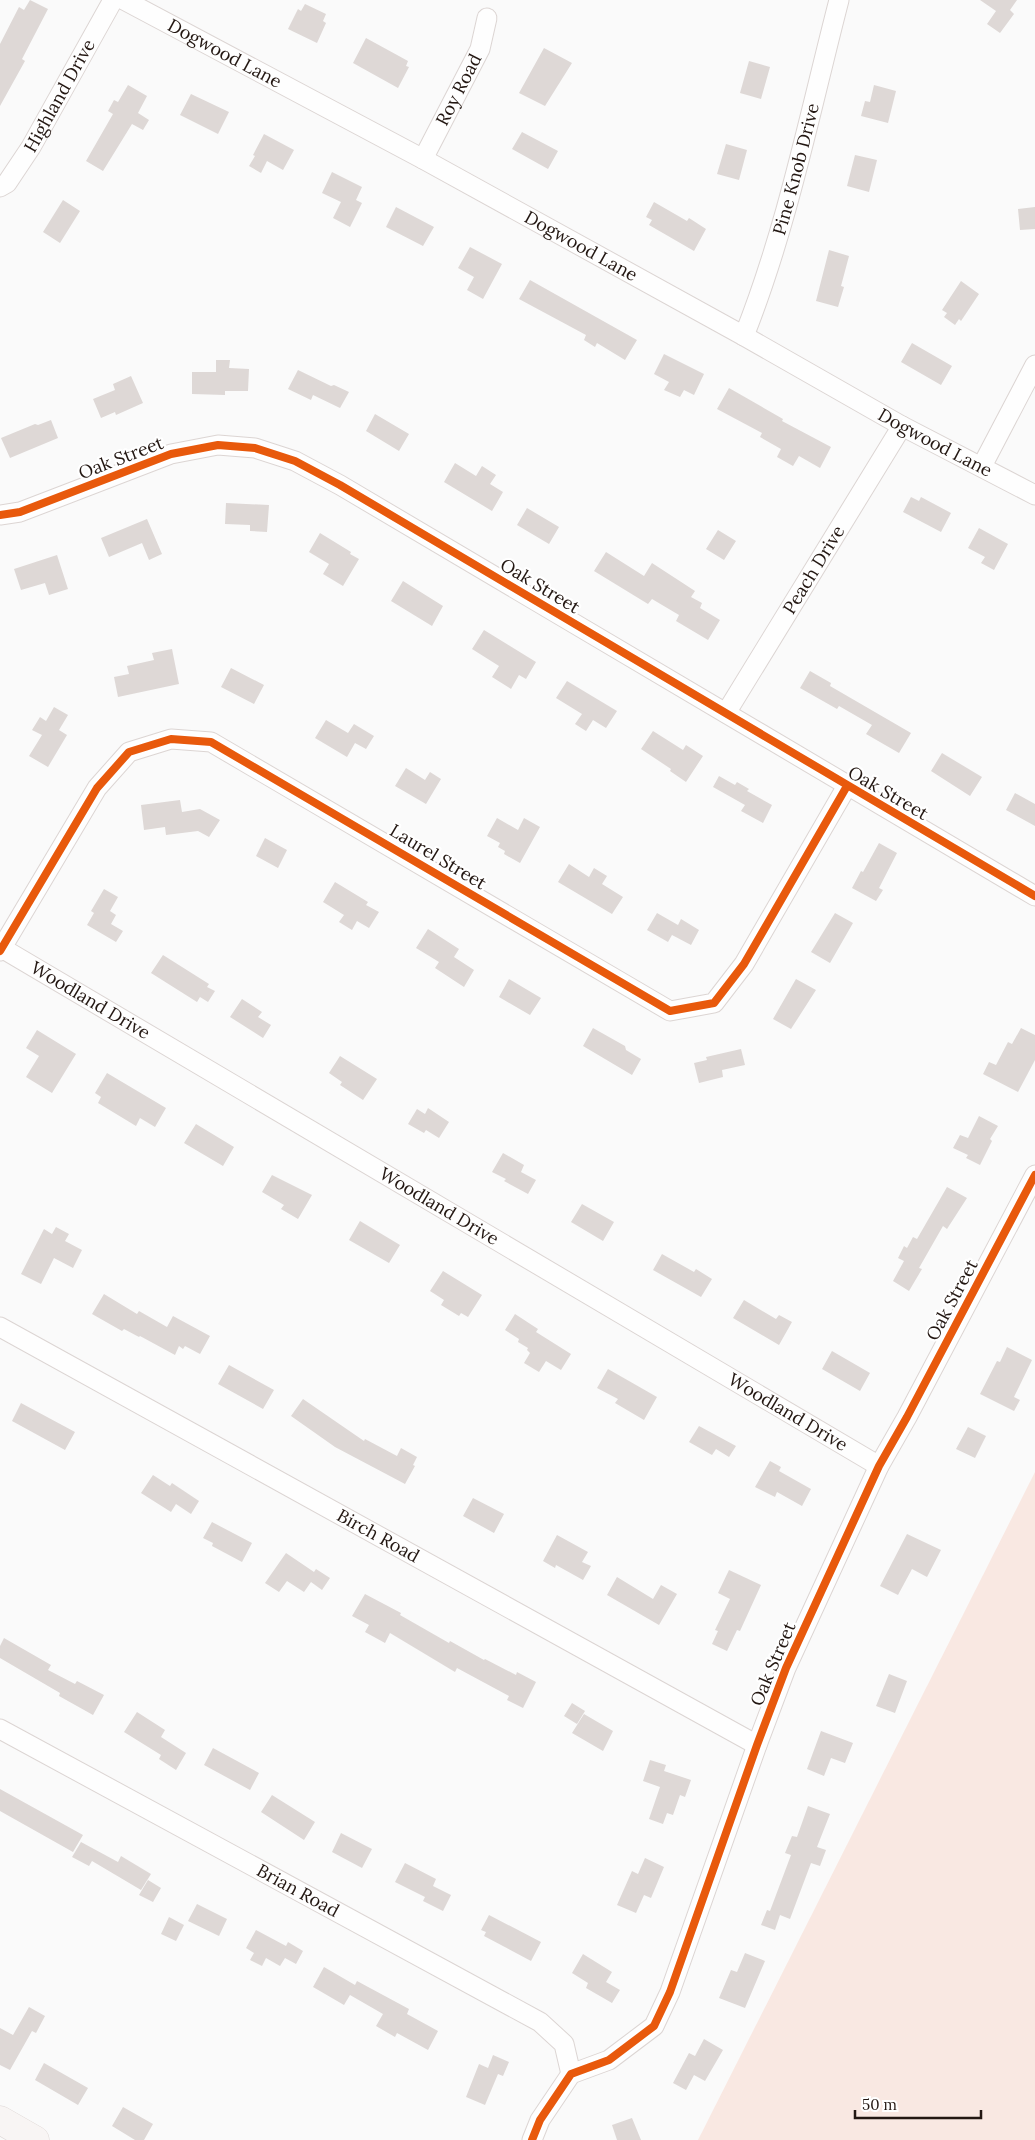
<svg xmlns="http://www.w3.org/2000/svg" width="1035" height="2140" font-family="Lora,serif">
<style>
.green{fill:#f9e8e2}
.building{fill:#ded8d6}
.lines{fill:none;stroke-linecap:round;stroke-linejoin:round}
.street-casing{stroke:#dcd5d3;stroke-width:21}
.secondary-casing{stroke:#dcd5d3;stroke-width:29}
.street{stroke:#fefefe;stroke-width:19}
.secondary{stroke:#f8f5f4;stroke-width:28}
.cycleway-casing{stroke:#fff;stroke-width:11}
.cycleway{stroke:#e8590c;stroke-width:8}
.labels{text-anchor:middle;stroke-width:4.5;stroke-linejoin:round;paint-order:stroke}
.street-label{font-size:18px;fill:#231712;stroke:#fff}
</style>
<rect width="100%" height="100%" fill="#fafafa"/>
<path class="green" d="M1035,1472V2140H698Z"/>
<path class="building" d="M30,0L48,9L22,59L25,61L0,106V44L19,7L24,10Z
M980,0H1017L1010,10L1014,14L1000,33L987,24L996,11Z
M305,4L326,14L323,21L326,23L317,43L288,29L298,9L301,11Z
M366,38L408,61L406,66L409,67L398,88L353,63Z
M544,48L572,63L545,106L519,93Z
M749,61L770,67L761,99L740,93Z
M128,85L147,96L138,113L149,120L143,130L132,124L103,171L86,161L113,114L108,111L114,100L118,102Z
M874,85L896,91L888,123L861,116L865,101L870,102Z
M191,94L229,112L218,134L180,115Z
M522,132L558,151L548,169L512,149Z
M264,134L294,150L283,170L267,161L261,173L249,166L255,156L253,155Z
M726,144L747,150L739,180L717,174Z
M855,155L877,160L869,192L847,186Z
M332,172L362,187L356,200L362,203L350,227L333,218L341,202L322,193Z
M63,200L80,211L60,243L43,232Z
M654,202L687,221L689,218L706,229L694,251L649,225L652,220L646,217Z
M396,207L434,227L423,246L386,227Z
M1035,207V229L1020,230L1018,209Z
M470,247L502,264L483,299L467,290L474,277L458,268Z
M829,250L849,256L841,286L844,287L838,307L816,301Z
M530,280L637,340L625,360L597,343L595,347L584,340L586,335L519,299Z
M961,281L979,294L961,321L959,319L955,325L944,317L947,313L942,310Z
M912,343L952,366L941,385L901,362Z
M664,354L704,374L694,395L684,390L680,397L664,390L669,382L654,374Z
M216,360H230L229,368L249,369L248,391H225V395L192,394V372H216Z
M298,370L331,386L334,385L349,392L340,408L313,395L311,400L288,389Z
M131,376L143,403L116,415L115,412L101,418L93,399L115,390L113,384Z
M729,388L783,419L782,421L831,447L820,468L799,456L793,466L777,457L781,449L760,437L762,433L717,409Z
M375,414L409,434L399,451L366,431Z
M51,420L58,438L10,458L1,438L35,424L38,425Z
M455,463L476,476L482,466L496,475L490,484L503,492L492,511L444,482Z
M911,497L919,501L921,497L951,513L941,532L903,512Z
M226,503L269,505L267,532L250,531V525L225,524Z
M527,508L559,527L549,544L517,525Z
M147,519L162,554L149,560L142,543L109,557L101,538Z
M979,528L1008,544L994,570L981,563L985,557L968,548Z
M718,530L736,541L724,560L706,549Z
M320,533L351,552L350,554L359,559L343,586L323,574L329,564L309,552Z
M606,552L644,576L652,563L695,591L691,597L702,603L700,608L720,620L708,640L676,621L679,615L652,599L648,604L594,571Z
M57,555L68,589L49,595L45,583L21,590L14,569Z
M403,581L443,606L432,626L391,601Z
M484,630L536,662L526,679L519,675L511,689L492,677L499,666L472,649Z
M172,649L179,684L118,697L114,677L129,674L127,666L154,660L152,653Z
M231,668L264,685L254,704L221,687Z
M810,671L831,683L830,686L911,733L899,753L866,734L872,725L839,706L837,709L800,688Z
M567,681L617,711L606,728L593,720L586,731L575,724L582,714L556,698Z
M54,707L68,715L59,730L67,735L48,767L29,756L42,735L32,730L40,717L46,721Z
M326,720L348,733L354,724L374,736L366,749L355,743L347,757L315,738Z
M653,731L683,750L686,745L703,756L686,782L670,771L671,769L641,749Z
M942,753L982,777L970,796L931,771Z
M406,768L425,780L430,772L441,779L426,804L395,786Z
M719,776L735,785L737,782L749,789L747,791L772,805L763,823L741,811L745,805L713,787Z
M1015,793L1035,804V826L1006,810Z
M180,800L182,812L200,809L220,820L209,837L198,831L166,835L165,827L144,830L141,805Z
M497,818L518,830L524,818L540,827L520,863L504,854L505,851L498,847L500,843L487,836Z
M265,838L287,850L278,868L256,856Z
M879,843L897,853L879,888L883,890L876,901L852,888L861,871L863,872Z
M569,864L589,877L594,868L607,876L602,884L623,897L612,914L558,882Z
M335,882L368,902L366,905L379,912L369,928L357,921L352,930L339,922L344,915L323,902Z
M104,889L118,897L110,911L116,915L111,924L123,931L116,942L87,925L94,913L91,911Z
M657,913L678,925L681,919L699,930L691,945L672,935L668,942L647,930Z
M835,913L853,923L830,963L811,952Z
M428,929L459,949L454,957L474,970L464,987L435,968L439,962L416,948Z
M163,955L209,984L207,987L215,991L208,1002L200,997L197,1002L151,973Z
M509,979L541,998L530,1015L499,997Z
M796,979L816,990L791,1029L773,1019Z
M242,999L262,1012L258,1017L271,1025L263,1038L230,1017Z
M593,1028L625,1046L626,1050L641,1059L632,1075L583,1046Z
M1021,1028L1035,1035V1060L1018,1092L983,1074L989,1062L996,1065L1008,1042L1012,1044Z
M37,1030L76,1054L52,1093L26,1077L39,1056L26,1048Z
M741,1049L745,1065L722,1070L723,1077L699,1083L694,1063L707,1060L706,1057Z
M340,1056L377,1079L363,1100L340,1085L342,1082L329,1073Z
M107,1073L166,1108L155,1127L140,1118L136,1126L98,1103L101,1097L95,1093Z
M428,1108L449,1122L439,1138L426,1130L424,1133L408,1124L417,1109L425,1114Z
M979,1116L998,1126L990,1139L992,1141L980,1165L966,1158L968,1155L953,1148L960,1135L968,1138Z
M196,1124L234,1147L223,1166L184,1143Z
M503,1153L524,1165L521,1172L536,1180L528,1194L504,1181L506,1179L492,1172Z
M272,1175L312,1195L298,1219L281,1209L284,1205L262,1192Z
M947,1187L967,1198L947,1229L943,1226L919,1268L922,1269L909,1291L893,1281L904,1261L898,1258L904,1246L907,1248L913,1237L917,1239Z
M582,1204L614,1222L603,1241L571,1222Z
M360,1221L400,1245L389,1263L349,1240Z
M56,1227L69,1234L65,1241L82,1250L73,1268L54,1258L41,1284L21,1274L44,1229L52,1234Z
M662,1254L694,1272L696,1269L712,1279L701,1297L653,1270Z
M443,1271L482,1295L468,1317L461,1313L459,1316L441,1305L444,1300L430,1291Z
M104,1294L137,1314L139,1311L167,1327L173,1316L210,1336L200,1354L185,1346L183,1349L179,1346L175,1355L140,1336L139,1337L124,1329L122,1331L92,1314Z
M744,1300L776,1319L779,1315L792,1322L779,1345L733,1318Z
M515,1314L538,1329L536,1332L571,1354L561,1370L546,1361L539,1372L524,1363L530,1353L527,1350L528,1348L518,1342L519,1339L505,1330Z
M1007,1347L1032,1360L1014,1397L1020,1400L1014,1411L980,1394L997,1361L1000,1362Z
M832,1351L870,1373L860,1391L822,1369Z
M229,1365L274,1390L263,1409L218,1384Z
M608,1369L657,1397L644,1420L615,1403L618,1399L597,1388Z
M303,1399L364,1441L365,1439L397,1456L401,1448L417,1457L413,1465L415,1466L405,1484L335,1447L291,1416Z
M21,1403L75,1432L65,1450L12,1421Z
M699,1426L736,1446L729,1457L716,1449L712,1455L689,1442Z
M968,1427L986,1436L975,1458L956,1449Z
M770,1461L781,1467L779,1471L811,1489L802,1506L777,1492L775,1497L755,1487Z
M153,1475L170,1486L172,1483L199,1501L191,1514L176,1504L171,1512L141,1493Z
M473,1498L504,1514L494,1533L463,1516Z
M212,1522L252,1543L242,1562L212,1546L213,1543L203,1538Z
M907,1534L941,1550L927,1577L912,1569L898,1595L880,1586Z
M557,1535L588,1552L582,1562L591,1566L583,1580L556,1565L555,1568L543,1561Z
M286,1553L314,1572L316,1569L330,1578L322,1590L311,1582L304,1592L287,1581L279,1592L265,1583Z
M729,1570L761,1585L740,1631L737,1630L727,1651L712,1644L718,1631L715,1630L730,1599L718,1593Z
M617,1577L653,1599L661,1585L677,1594L659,1625L607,1595Z
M365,1594L401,1613L400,1615L449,1643L450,1641L484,1660L485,1659L516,1675L517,1672L536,1682L523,1708L507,1700L509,1696L457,1668L455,1672L390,1633L385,1643L365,1632L369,1625L352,1616Z
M4,1638L51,1665L48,1670L75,1684L77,1681L104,1695L93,1715L59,1696L60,1693L0,1658V1646Z
M889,1674L907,1681L895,1713L876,1706Z
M572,1703L585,1711L577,1724L564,1716Z
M137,1712L165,1730L161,1737L186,1753L176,1770L159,1759L161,1755L124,1732Z
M584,1714L613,1731L603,1751L572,1733Z
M821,1731L853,1743L845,1763L831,1758L824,1776L807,1769Z
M213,1748L259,1773L250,1790L204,1765Z
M650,1760L666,1765L664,1771L691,1780L685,1797L680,1795L673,1815L667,1813L663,1824L649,1819L660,1787L643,1781Z
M0,1789L83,1835L73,1852L0,1811Z
M272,1795L315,1822L304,1840L261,1812Z
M808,1806L830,1814L817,1847L826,1850L820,1866L811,1863L790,1919L780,1915L775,1930L761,1925L767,1910L770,1911L791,1855L785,1853L792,1836L797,1837Z
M341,1833L372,1849L362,1868L332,1852Z
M81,1842L118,1862L121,1856L151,1874L141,1890L92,1861L89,1866L72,1857Z
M645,1858L664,1867L651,1898L644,1895L636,1913L617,1905L632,1871L638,1874Z
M405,1863L436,1879L433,1886L451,1895L443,1911L423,1901L425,1897L395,1882Z
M148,1880L161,1888L153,1902L139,1895Z
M197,1904L227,1919L219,1936L188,1921Z
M489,1915L541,1942L531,1961L484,1936L486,1932L481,1930Z
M169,1917L184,1925L176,1941L161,1934Z
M256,1930L286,1946L288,1942L303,1951L296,1964L285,1958L280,1966L266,1958L262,1966L250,1960L254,1953L246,1948Z
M745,1953L765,1961L745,2008L719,1998L731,1970L737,1972Z
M583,1954L612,1972L606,1982L620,1990L612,2003L586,1988L588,1983L572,1973Z
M324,1967L355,1985L357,1981L409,2009L407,2014L438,2031L428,2050L397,2033L395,2037L376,2026L383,2014L350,1995L344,2005L313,1987Z
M29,2007L45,2016L36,2033L32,2031L10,2070L0,2065V2028L13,2035Z
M704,2039L723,2050L705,2081L694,2075L686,2090L673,2083L689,2053L695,2056Z
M493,2055L509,2062L503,2076L498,2074L485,2105L466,2097L479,2064L488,2068Z
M44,2063L88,2088L78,2105L35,2080Z
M123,2107L153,2124L144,2140H135L112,2126Z
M632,2118L641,2140H617L612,2125Z"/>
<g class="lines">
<defs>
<g id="street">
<path id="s1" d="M124,0L423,159L744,336L902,426L1035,495"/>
<path id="s2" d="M423,159L480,49L487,18"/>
<path id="s3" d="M0,187L7,183L31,147L113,0"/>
<path id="s4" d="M744,336C787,228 810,112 839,0"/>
<path d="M982,466L1035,365"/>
<path d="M0,515L20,512L171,454L218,445L255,448L295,461L340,485L1035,896"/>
<path id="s5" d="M726,713L902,426"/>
<path id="s6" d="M0,947L879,1466"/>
<path d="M0,951L97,788L129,752L171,739L211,742L670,1011L714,1003L744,964L847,786"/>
<path id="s7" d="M0,1327L757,1745"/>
<path id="s8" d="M0,1729L540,2022L564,2044L571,2074"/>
<path d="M532,2140L540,2120L571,2074L609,2060L654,2026L670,1992L757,1745L786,1668L879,1466L907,1417L1035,1175"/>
</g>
<path id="secondary" d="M0,2120L35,2140"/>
</defs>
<use href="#street" class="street-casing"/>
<use href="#secondary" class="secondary-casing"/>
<use href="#street" class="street"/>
<use href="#secondary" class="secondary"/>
<defs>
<path id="cycleway" d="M0,515L20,512L171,454L218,445L255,448L295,461L340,485L1035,896
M0,951L97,788L129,752L171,739L211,742L670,1011L714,1003L744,964L847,786
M532,2140L540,2120L571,2074L609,2060L654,2026L670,1992L757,1745L786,1668L879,1466L907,1417L1035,1175"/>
</defs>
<use href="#cycleway" class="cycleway-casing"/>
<use href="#cycleway" class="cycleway"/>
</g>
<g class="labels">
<g class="street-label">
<text dy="6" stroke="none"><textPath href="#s1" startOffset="114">Dogwood Lane</textPath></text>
<text dy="6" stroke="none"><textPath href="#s2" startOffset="78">Roy Road</textPath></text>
<text dy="6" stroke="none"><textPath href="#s3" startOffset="110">Highland Drive</textPath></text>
<text dy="6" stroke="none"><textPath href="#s4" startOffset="175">Pine Knob Drive</textPath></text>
<text dy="6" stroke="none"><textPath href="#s1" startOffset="519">Dogwood Lane</textPath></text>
<text dy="6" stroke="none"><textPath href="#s1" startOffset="924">Dogwood Lane</textPath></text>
<text transform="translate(121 458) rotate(-21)" y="6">Oak Street</text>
<text dy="6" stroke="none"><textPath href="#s5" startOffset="168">Peach Drive</textPath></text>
<text transform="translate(540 586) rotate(31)" y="6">Oak Street</text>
<text transform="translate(888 793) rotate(30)" y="6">Oak Street</text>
<text transform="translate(438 857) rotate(31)" y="6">Laurel Street</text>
<text dy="6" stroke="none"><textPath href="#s6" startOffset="105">Woodland Drive</textPath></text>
<text dy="6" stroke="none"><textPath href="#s6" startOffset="510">Woodland Drive</textPath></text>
<text transform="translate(952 1300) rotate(-62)" y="6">Oak Street</text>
<text dy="6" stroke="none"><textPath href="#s6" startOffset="915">Woodland Drive</textPath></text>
<text dy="6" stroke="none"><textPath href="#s7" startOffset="432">Birch Road</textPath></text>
<text transform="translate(773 1664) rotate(-67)" y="6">Oak Street</text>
<text dy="6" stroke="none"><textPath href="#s8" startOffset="339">Brian Road</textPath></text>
</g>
</g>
<path d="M855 2110v8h126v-8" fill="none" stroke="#231712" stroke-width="2.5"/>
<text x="862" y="2110" font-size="15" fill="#231712" stroke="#ffffff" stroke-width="4" paint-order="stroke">50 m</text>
</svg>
